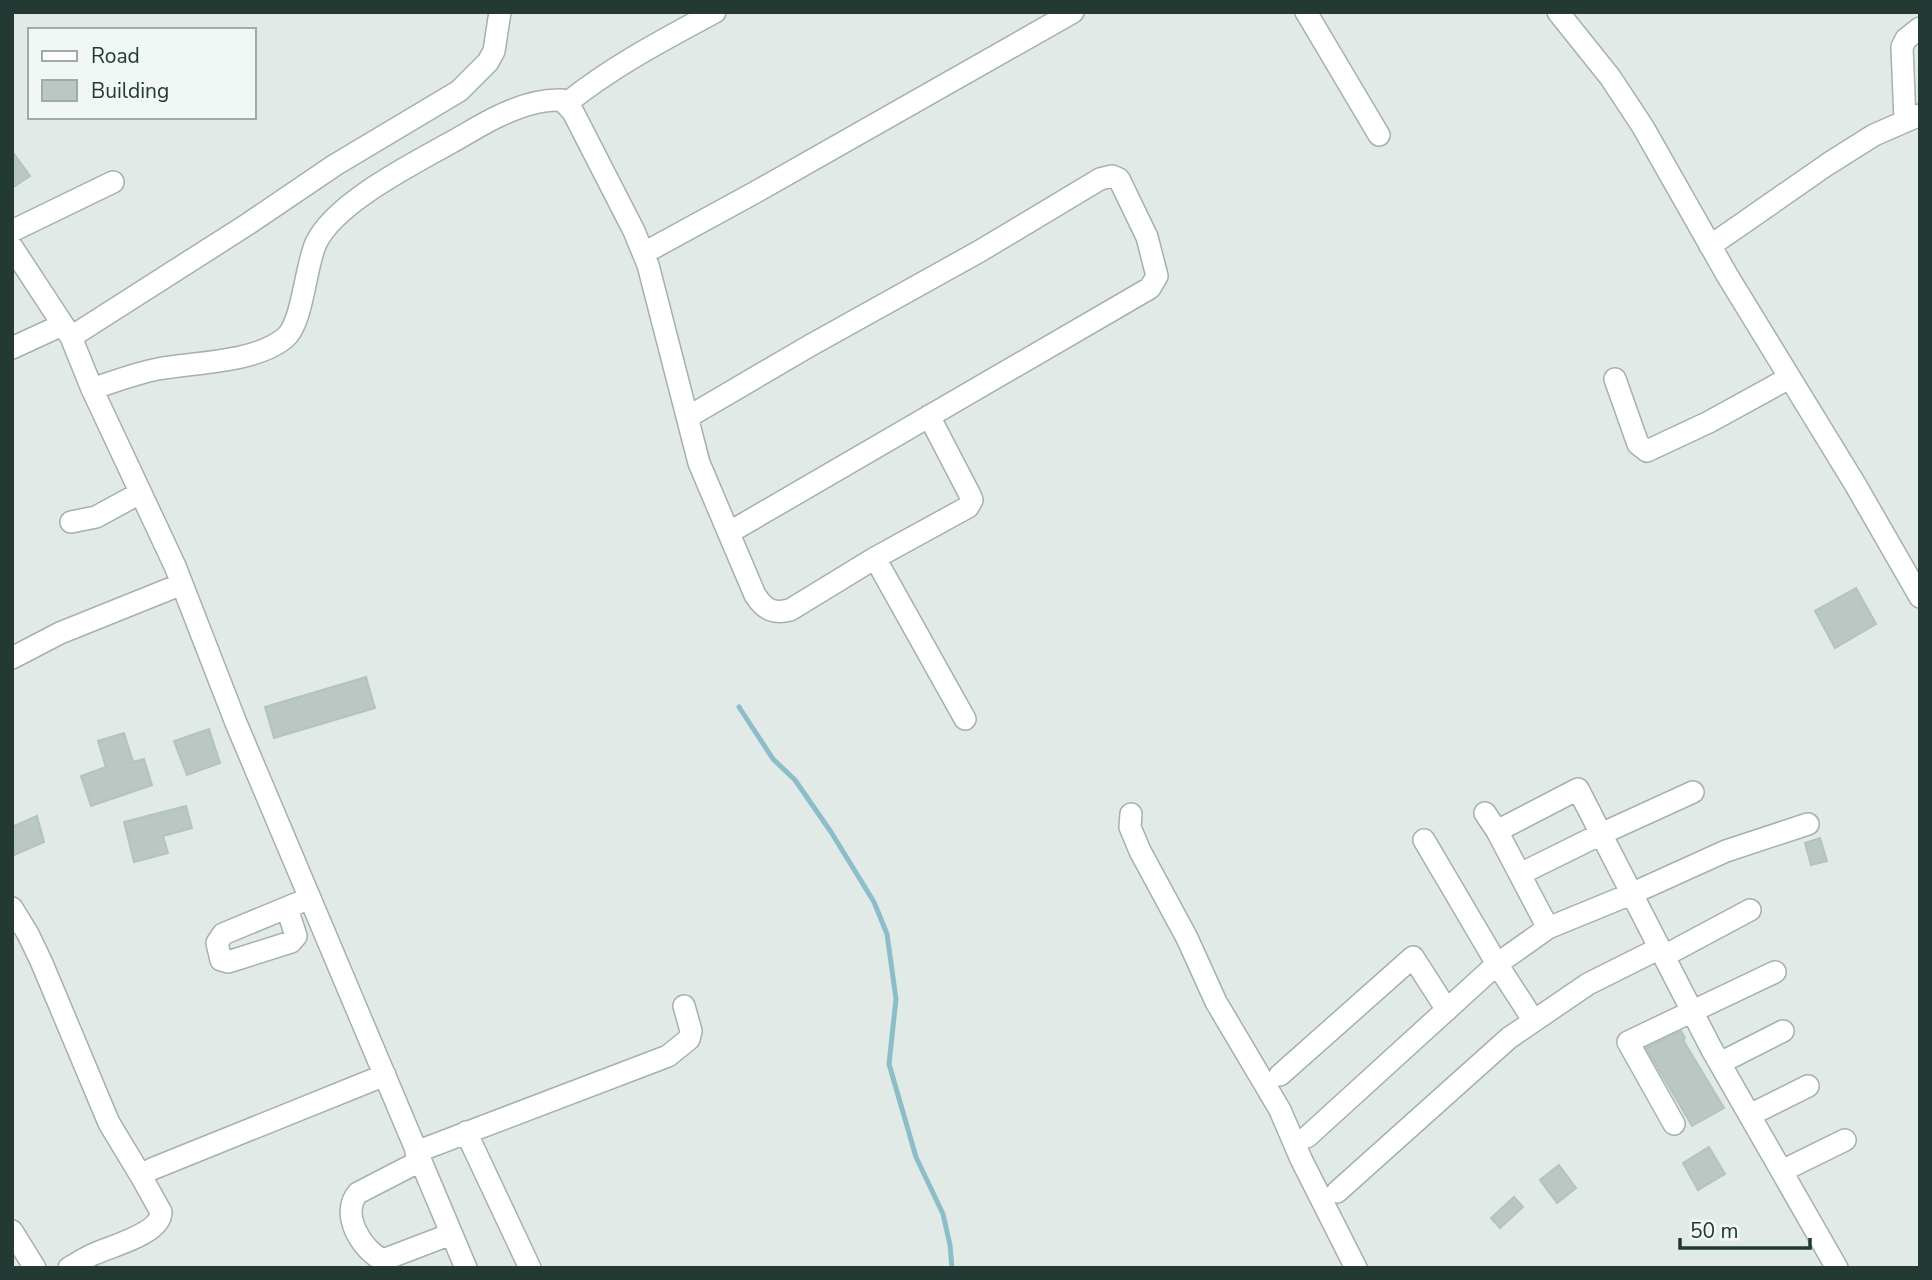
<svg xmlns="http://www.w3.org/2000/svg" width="1932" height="1280" font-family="'Nunito Sans',sans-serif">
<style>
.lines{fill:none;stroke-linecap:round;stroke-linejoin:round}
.stream{stroke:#8ebdca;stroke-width:5}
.building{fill:#bac7c3;stroke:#b4c3be;stroke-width:2}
.minor-casing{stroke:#a4b1ae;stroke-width:24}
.minor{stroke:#fff;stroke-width:21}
</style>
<rect width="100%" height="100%" fill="#e1eae7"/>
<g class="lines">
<path class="stream" d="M739,707L773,759L795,780L831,832L874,902L887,934L896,999L889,1064L916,1157L943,1214L950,1245L952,1268"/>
</g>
<path class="building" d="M12,151L30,176L12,188Z
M1856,588L1876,624L1835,648L1815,611Z
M366,677L375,708L274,738L265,707Z
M209,729L220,763L187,775L174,741Z
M124,733L133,762L144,759L152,785L91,806L81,776L106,767L98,741Z
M186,806L192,828L163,836L168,853L134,862L124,822Z
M37,816L44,842L12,856V827Z
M1820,838L1827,861L1811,865L1805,843Z
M1681,1031L1685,1038L1683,1040L1724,1108L1692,1126L1646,1048Z
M1709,1147L1725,1174L1698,1190L1683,1163Z
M1559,1165L1576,1188L1557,1203L1540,1180Z
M1514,1197L1523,1207L1500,1228L1491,1218Z"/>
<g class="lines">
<defs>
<path id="minor" d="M1306,12L1379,135
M1558,12L1610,77L1643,127L1727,275L1855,484L1920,597
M567,103C613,66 663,40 715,12
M1905,121L1902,47L1906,39L1920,28
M12,231L113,182
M1710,246L1828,164L1874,135L1920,115
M12,247L71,337L92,389L175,566L236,723L466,1268
M644,253L754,193L1073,12
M71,337L248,224L335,165L459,91L488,62L494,51L500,12
M12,348L62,325
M1615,379L1638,444L1647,451L1709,422L1789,378
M92,389C113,382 136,373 158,369C196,362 254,363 285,338C303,323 305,267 316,243C335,203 411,165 450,143C467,134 483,123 501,115C520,106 541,99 562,100L573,112L634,231L648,265L699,463L755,595C765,610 773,614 790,610L875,558L968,507L972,500L970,495L929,416
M688,417L811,345L980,251L1100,179L1112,176L1119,179L1147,237L1157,276L1150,288L730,532
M71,522L96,517L140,493
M875,558L965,719
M12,658L60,633L182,584
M1485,813L1497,831L1548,928
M1131,814L1130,827L1140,851L1187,938L1216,1002L1280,1110L1301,1159L1356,1268
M1497,831L1578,789L1711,1048L1837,1268
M1424,840L1497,964L1534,1021
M1520,874L1601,834L1693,792
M12,908L28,934L41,961L109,1123L141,1176
M287,908L296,936L291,942L228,962L221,960L217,943L223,934L310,898
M1664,956L1750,910
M1720,1063L1783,1031
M1280,1075L1413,957L1447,1010
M1750,1115L1808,1086
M1674,1124L1628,1042L1775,972
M466,1132L530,1268
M1307,1137L1497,964L1548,928L1631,894L1726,851L1808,824
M416,1152L668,1056L689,1039L691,1031L684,1006
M420,1161L358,1193C340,1213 361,1250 383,1260L451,1234
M1782,1171L1845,1140
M1337,1192L1509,1038L1588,984L1660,948
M12,1231L35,1268
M69,1268C77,1263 85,1258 94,1254C111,1246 161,1234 161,1212L141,1176L152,1169L385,1075"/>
</defs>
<use href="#minor" class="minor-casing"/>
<use href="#minor" class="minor"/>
</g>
<rect width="1932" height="1280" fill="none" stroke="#233934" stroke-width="28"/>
<rect x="28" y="28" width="228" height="91" fill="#f1f7f4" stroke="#9faba7" stroke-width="2"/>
<rect x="42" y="51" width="35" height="10" fill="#ffffff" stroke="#9faba7" stroke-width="2"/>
<text x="91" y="63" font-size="21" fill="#233934">Road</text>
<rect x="42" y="80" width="35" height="21" fill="#bac7c3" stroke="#9faba7" stroke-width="2"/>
<text x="91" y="98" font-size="21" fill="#233934">Building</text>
<path d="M1680 1238v10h130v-10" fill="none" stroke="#233934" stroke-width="3.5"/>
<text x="1690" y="1238" font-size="21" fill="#233934" stroke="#f1f7f4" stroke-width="5" paint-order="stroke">50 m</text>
</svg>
